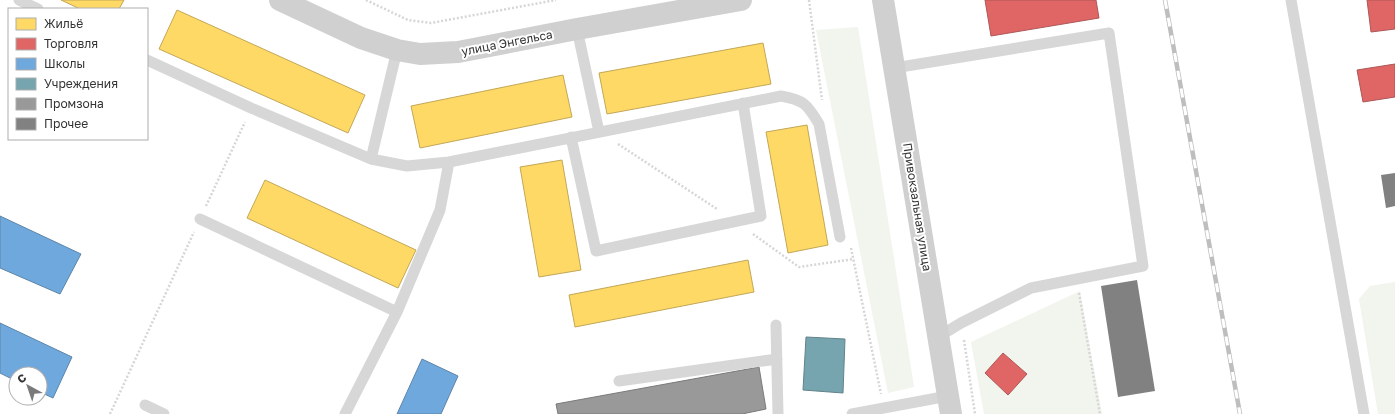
<svg xmlns="http://www.w3.org/2000/svg" width="1395" height="414" font-family="'Golos Text',sans-serif">
<style>
.green{fill:#f1f5ed}
.homes{fill:#ffd966;stroke:#c2a757}
.shops{fill:#e06666;stroke:#ac5757}
.schools{fill:#6fa8dc;stroke:#5d85a9}
.public{fill:#76a5af;stroke:#62838a}
.industry{fill:#999;stroke:#7a7a7a}
.building{fill:#818181}
.lines{fill:none;stroke-linecap:round;stroke-linejoin:round}
.path{stroke:#d6d6d6;stroke-width:2.5;stroke-dasharray:2 2;stroke-linecap:butt}
.lane{stroke:#d7d7d7;stroke-width:11}
.secondary{stroke:#d0d0d0;stroke-width:22}
.rail-casing{stroke:#bebebe;stroke-width:4.5}
.rail{stroke:#fff;stroke-width:3;stroke-dasharray:9;stroke-linecap:butt}
.labels{text-anchor:middle;stroke-width:4;stroke-linejoin:round;paint-order:stroke}
.street-label{font-size:12px;fill:#333;stroke:#fff}
</style>
<rect width="100%" height="100%" fill="#fff"/>
<path class="green" d="M858,27L914,387L888,393L816,30Z
M1395,282V414H1378L1359,299L1370,286Z
M1080,291L1102,414H984L971,342Z"/>
<path class="homes" d="M61,0H124L119,9H80Z
M177,10L365,95L348,133L159,49Z
M763,43L771,84L607,114L599,73Z
M563,75L572,117L420,148L411,106Z
M807,125L828,245L788,253L766,132Z
M562,160L581,270L539,277L520,167Z
M265,180L416,250L398,288L247,218Z
M748,260L754,292L575,327L569,295Z"/>
<path class="shops" d="M985,0H1096L1099,18L991,36Z
M1367,0H1395V29L1371,32Z
M1395,64V97L1363,102L1357,70Z
M1003,353L1027,374L1008,395L985,373Z"/>
<path class="schools" d="M0,216L81,254L60,294L0,268Z
M0,323L72,357L53,398L40,392V374H16V381L0,373Z
M422,359L458,376L441,414H397Z"/>
<path class="public" d="M806,337L845,339L843,393L803,390Z"/>
<path class="industry" d="M759,367L766,409L742,414H558L556,404Z"/>
<path class="building" d="M1395,173V206L1386,208L1381,175Z
M1137,280L1155,391L1118,397L1101,286Z"/>
<g class="lines">
<path class="path" d="M366,0L408,20L431,23L556,0
M809,0L822,100
M618,144L717,209
M206,206L245,122
M753,234L799,267L854,259
M851,248L881,394
M1079,293L1100,414
M964,340L975,414
M110,414L194,232"/>
<path class="lane" d="M19,0L38,9
M1291,0L1364,414
M577,29L599,132
M147,60L251,108L371,159L407,166L449,162L781,96C804,100 807,104 819,124L840,237
M894,68L1109,33L1143,266L1031,288L961,323L938,337
M571,137L596,251L761,216L743,103
M371,159L397,50
M200,219L397,312
M776,325L778,414
M619,381L777,359
M145,405L164,414
M345,414L397,312L440,210L449,162
M852,414L948,396"/>
<path class="secondary" d="M280,0L361,38L397,50L420,54L458,52L577,29L741,0
M883,0L951,414"/>
<defs>
<path id="rail" d="M1165,0L1240,414"/>
</defs>
<use href="#rail" class="rail-casing"/>
<use href="#rail" class="rail"/>
</g>
<g class="labels">
<g class="street-label">
<text transform="translate(507 43) rotate(-11)" y="4">улица Энгельса</text>
<text transform="translate(917 207) rotate(81)" y="4">Привокзальная улица</text>
</g>
</g>
<rect x="8" y="8" width="140" height="132" fill="#ffffff" stroke="#adadad"/>
<rect x="16" y="18" width="20" height="12" fill="#ffd966" stroke="#adadad"/>
<text x="44" y="28" font-size="12" fill="#333333">Жильё</text>
<rect x="16" y="38" width="20" height="12" fill="#e06666" stroke="#adadad"/>
<text x="44" y="48" font-size="12" fill="#333333">Торговля</text>
<rect x="16" y="58" width="20" height="12" fill="#6fa8dc" stroke="#adadad"/>
<text x="44" y="68" font-size="12" fill="#333333">Школы</text>
<rect x="16" y="78" width="20" height="12" fill="#76a5af" stroke="#adadad"/>
<text x="44" y="88" font-size="12" fill="#333333">Учреждения</text>
<rect x="16" y="98" width="20" height="12" fill="#999999" stroke="#adadad"/>
<text x="44" y="108" font-size="12" fill="#333333">Промзона</text>
<rect x="16" y="118" width="20" height="12" fill="#818181" stroke="#adadad"/>
<text x="44" y="128" font-size="12" fill="#333333">Прочее</text>
<g transform="translate(28 386) rotate(320)"><circle r="19" fill="#ffffff" stroke="#adadad"/>
<path d="M0-3L7 15L0 10L-7 15Z" fill="#7a7a7a"/>
<text y="-6" font-size="11" font-weight="bold" text-anchor="middle" fill="#333333">С</text>
</g>
</svg>
